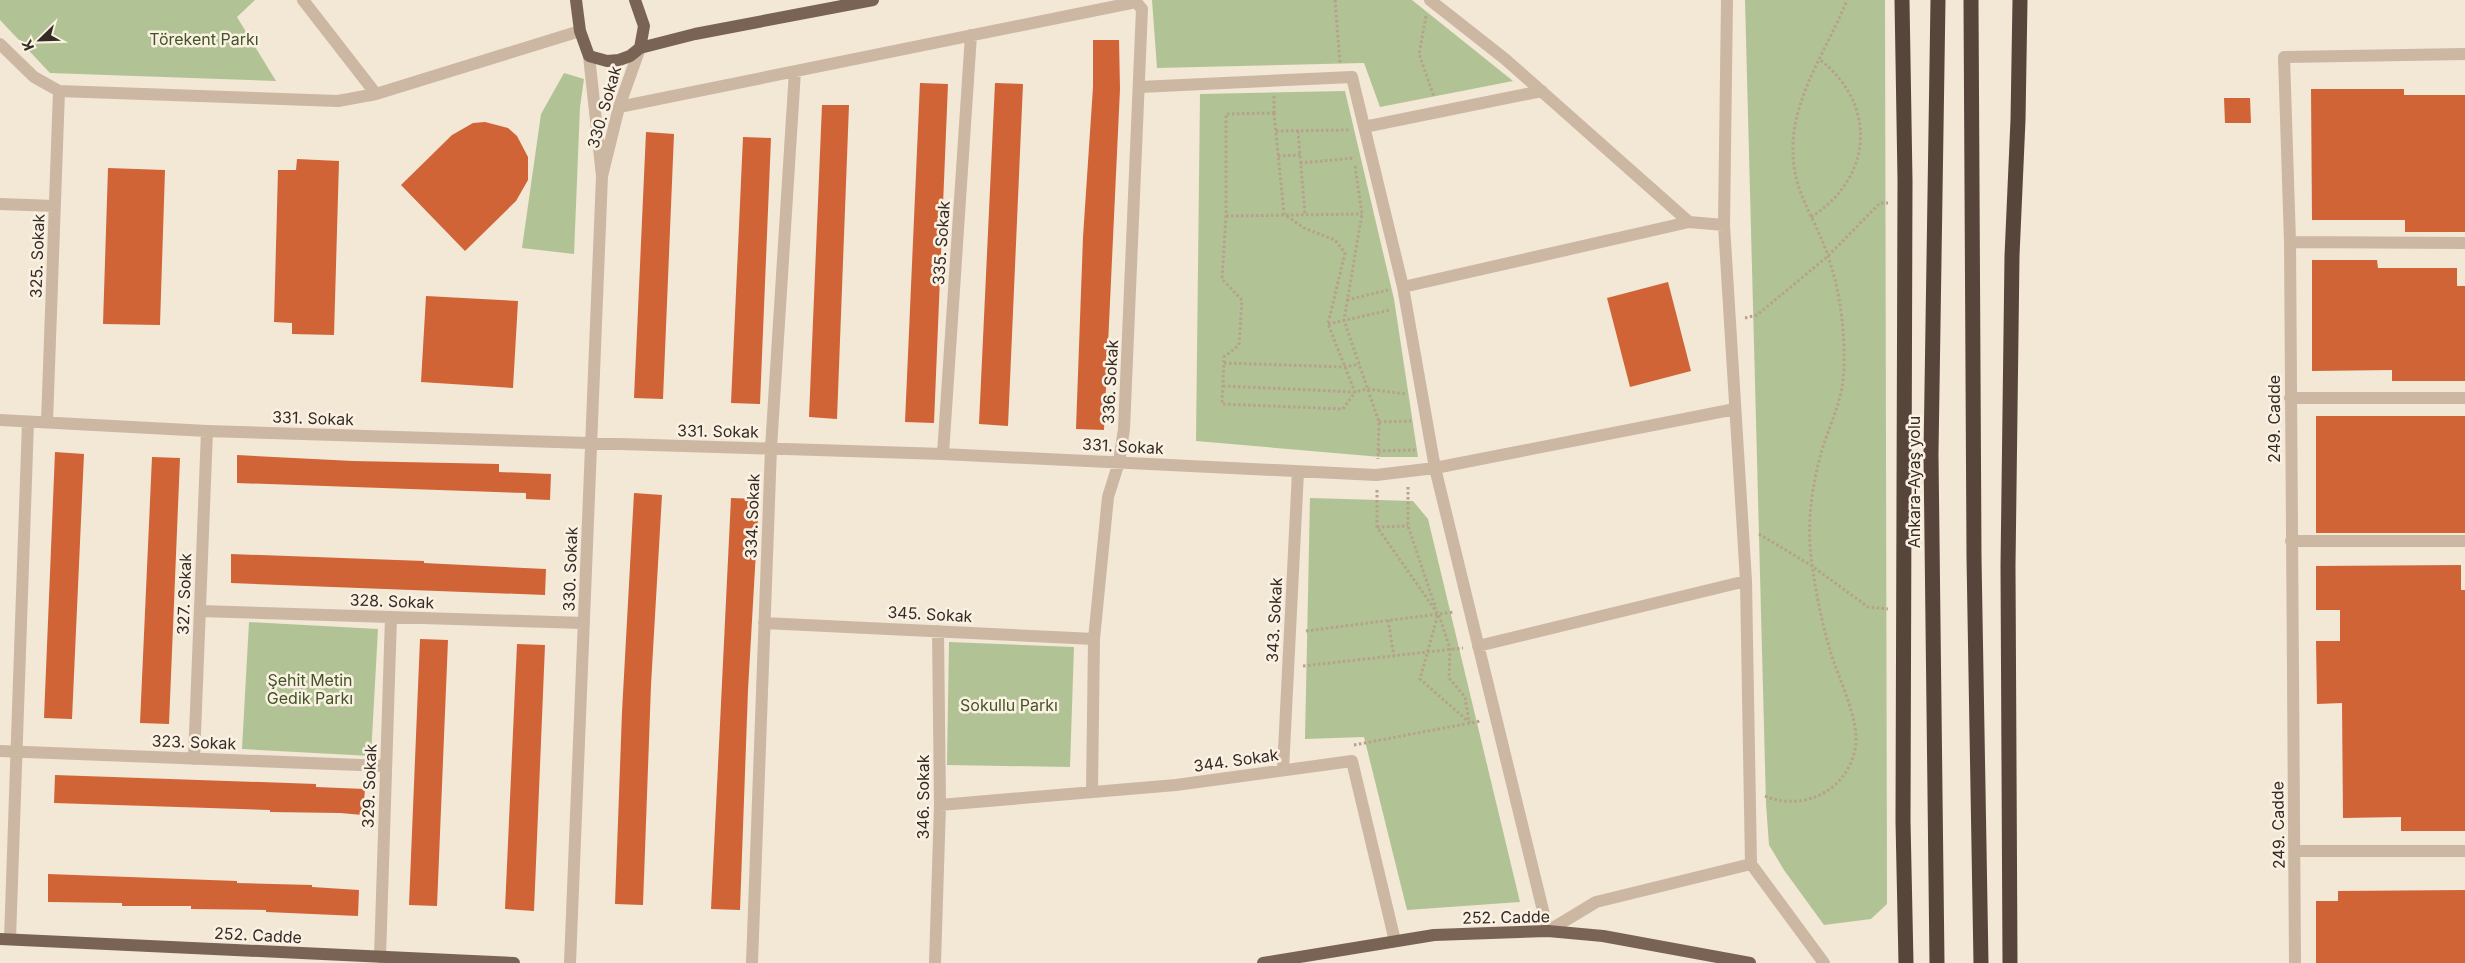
<svg xmlns="http://www.w3.org/2000/svg" width="2465" height="963" font-family="Inter,sans-serif">
<style>
.green{fill:#b1c395}
.building{fill:#d06437}
.lines{fill:none;stroke-linecap:round;stroke-linejoin:round}
.path{stroke:#b7a18c;stroke-width:3;stroke-dasharray:2.5 2.5;stroke-linecap:butt}
.minor{stroke:#ccb7a2;stroke-width:12}
.major{stroke:#796354;stroke-width:12}
.highway{stroke:#57453b;stroke-width:15}
.labels{text-anchor:middle;stroke-width:5;stroke-linejoin:round;paint-order:stroke}
.park-label{font-size:16px;fill:#425527;stroke:#faf1e3}
.street-label{font-size:16px;fill:#352b25;stroke:#faf1e3}
</style>
<rect width="100%" height="100%" fill="#f3e7d6"/>
<path class="green" d="M0,0H255L237,17L276,81L50,73L0,20Z
M1152,0H1412L1513,81L1380,107L1364,63L1157,68Z
M1745,0H1885L1887,904L1871,919L1824,925L1784,870L1769,845L1766,804Z
M564,73L584,79L580,107L574,254L522,248L541,114Z
M1345,91L1394,299L1418,457H1381L1196,441L1200,94Z
M1310,498L1413,501L1428,519L1520,902L1407,910L1364,737L1305,739Z
M249,622L378,629L371,756L242,749Z
M949,642L1074,647L1070,767L947,765Z"/>
<path class="building" d="M1093,40H1119L1120,89L1104,430L1076,429L1083,237L1093,87Z
M920,83L948,84L934,423L905,422Z
M995,83L1023,84L1008,426L979,424Z
M2311,89H2404V95H2465V232H2405V220H2312Z
M2224,98H2250L2251,123H2225Z
M822,105H849L837,419L809,417Z
M485,122L508,128L517,136L528,157V180L516,201L465,251L401,185L452,135L473,123Z
M646,132L674,134L663,399L634,398Z
M743,137L771,138L760,404L731,403Z
M297,159L339,161L334,335L292,334V323L274,322L278,170H296Z
M108,168L165,170L160,325L103,324Z
M2312,260H2377L2378,268H2457V286H2465V381H2392V370L2312,371Z
M1668,282L1691,371L1630,387L1607,298Z
M426,296L518,301L513,388L421,382Z
M2316,416H2465V533H2316Z
M55,452L84,454L72,719L44,718Z
M237,455L353,461L499,464V472L551,474L550,500L526,499V493L237,483Z
M152,457L180,458L169,724L140,723Z
M634,493L662,495L651,685L643,905L615,904L622,712Z
M731,498L759,499L748,690L740,910L711,909Z
M231,554L424,561V563L546,569L545,595L231,583Z
M2461,565V590H2465V831H2401V817L2343,818L2342,703L2317,704L2316,641H2340V610H2316V566Z
M420,639L448,640L437,906L409,905Z
M517,644L545,645L534,911L505,909Z
M55,775L316,784V787L365,789L363,815L340,813L270,812V810L54,803Z
M48,874L237,881V883L312,885V887L359,890L358,916L266,912V910L191,909V906H122V903L48,902Z
M2465,890V963H2316V901H2338V891Z"/>
<g class="lines">
<path class="path" d="M1335,0L1340,63
M1426,16L1419,54L1434,97
M1274,96V113
M1274,113L1284,214L1304,228L1335,240L1345,253L1328,324L1355,392L1343,409L1222,404L1224,357L1239,345L1242,300L1222,279L1226,216V114Z
M1276,131L1350,130
M1298,131L1305,214
M1278,156L1300,155
M1300,163L1354,158
M1355,166L1362,214L1344,320L1379,422L1378,459
M1226,216L1362,214
M1811,217C1873,178 1878,104 1819,59
M1347,300L1388,290
M1745,318L1757,315L1828,256L1880,203H1888
M1328,324L1390,310
M1224,363L1345,367L1359,364
M1223,386L1355,392L1367,389L1406,394
M1379,422L1411,421
M1378,451L1415,450
M1408,487V526L1436,609
M1377,490V527L1438,614L1420,679L1470,723
M1377,527L1408,526
M1759,534L1812,566L1868,607L1888,609
M1439,615L1450,649L1449,678L1465,697L1469,722
M1388,620L1394,656
M1306,631L1454,612
M1303,666L1463,648
M1354,745L1481,721
M1765,796C1803,812 1847,791 1855,749C1861,720 1838,679 1830,650C1821,620 1815,588 1811,557C1807,522 1812,484 1822,450C1831,420 1843,401 1844,368C1845,329 1840,290 1827,253C1812,211 1791,191 1793,142C1796,91 1829,46 1847,0"/>
<path class="minor" d="M303,0L376,94
M1430,0L1505,59L1689,222
M0,44L34,77L59,91L338,101L376,94L580,31
M589,56L602,176L619,107L640,48
M1140,87L1352,77L1403,287L1435,468L1548,931L1596,902L1751,864L1746,581L1724,225L1727,0
M619,107L1136,2L1142,9L1124,429L1119,462L1108,497L1094,639L1092,791
M1364,127L1542,91
M0,204L55,206
M2290,242L2465,243
M1403,287L1689,222L1724,225
M2290,398H2465
M0,420L207,431L943,454L1376,475L1435,468L1735,409
M47,422L59,91
M943,454L971,35
M2291,541H2465
M200,611L584,623
M764,623L1094,639
M1478,646L1746,581
M0,751L386,766
M194,759L207,431
M1283,770L1298,472
M940,805L1176,785L1352,761L1395,941
M2295,851H2465
M1751,864L1824,963
M10,939L28,422
M380,957L391,617
M570,963L602,176
M752,963L771,448L795,71
M935,963L940,805L938,631
M2295,963L2290,242L2284,57L2465,54"/>
<path class="major" d="M576,0L580,31L589,56L607,61L619,60L630,56L640,48L695,34L873,0
M635,0L644,26L640,48
M0,939L514,963
M1263,963L1434,935L1548,931L1603,936L1750,963"/>
<path class="highway" d="M1902,0L1905,180L1903,821L1906,963
M1971,0L1974,557L1981,963
M1937,963L1931,454L1938,0
M2010,963L2008,566L2012,256L2018,120L2020,0"/>
</g>
<g class="labels">
<g class="park-label">
<text x="204" y="45">Törekent Parkı</text>
<text x="310" y="686">Şehit Metin<tspan x="310" dy="18">Gedik Parkı</tspan></text>
<text x="1009" y="711">Sokullu Parkı</text>
</g>
<g class="street-label">
<text transform="translate(604 107) rotate(-74)" y="6">330. Sokak</text>
<text transform="translate(941 243) rotate(-86)" y="6">335. Sokak</text>
<text transform="translate(37 256) rotate(-88)" y="6">325. Sokak</text>
<text transform="translate(1110 382) rotate(-87)" y="6">336. Sokak</text>
<text transform="translate(313 418) rotate(2)" y="6">331. Sokak</text>
<text transform="translate(2274 419) rotate(-90)" y="6">249. Cadde</text>
<text transform="translate(718 431) rotate(1)" y="6">331. Sokak</text>
<text transform="translate(1123 446) rotate(3)" y="6">331. Sokak</text>
<text transform="translate(1914 482) rotate(-90)" y="6">Ankara-Ayaş yolu</text>
<text transform="translate(752 516) rotate(-88)" y="6">334. Sokak</text>
<text transform="translate(570 569) rotate(-88)" y="6">330. Sokak</text>
<text transform="translate(184 594) rotate(-88)" y="6">327. Sokak</text>
<text transform="translate(392 601) rotate(2)" y="6">328. Sokak</text>
<text transform="translate(930 614) rotate(3)" y="6">345. Sokak</text>
<text transform="translate(1274 620) rotate(-87)" y="6">343. Sokak</text>
<text transform="translate(194 742) rotate(2)" y="6">323. Sokak</text>
<text transform="translate(1236 760) rotate(-8)" y="6">344. Sokak</text>
<text transform="translate(369 786) rotate(-88)" y="6">329. Sokak</text>
<text transform="translate(923 797) rotate(-90)" y="6">346. Sokak</text>
<text transform="translate(2278 825) rotate(-91)" y="6">249. Cadde</text>
<text transform="translate(1506 917) rotate(-1)" y="6">252. Cadde</text>
<text transform="translate(258 935) rotate(3)" y="6">252. Cadde</text>
</g>
</g>
<g transform="translate(40 40) rotate(247)" stroke="#faf1e3" stroke-width="4" paint-order="stroke">
<path d="M0-4L9 19L0 12L-9 19Z" fill="#352b25"/>
<text y="-8" font-size="14" font-weight="bold" text-anchor="middle" fill="#352b25">K</text>
</g>
</svg>
